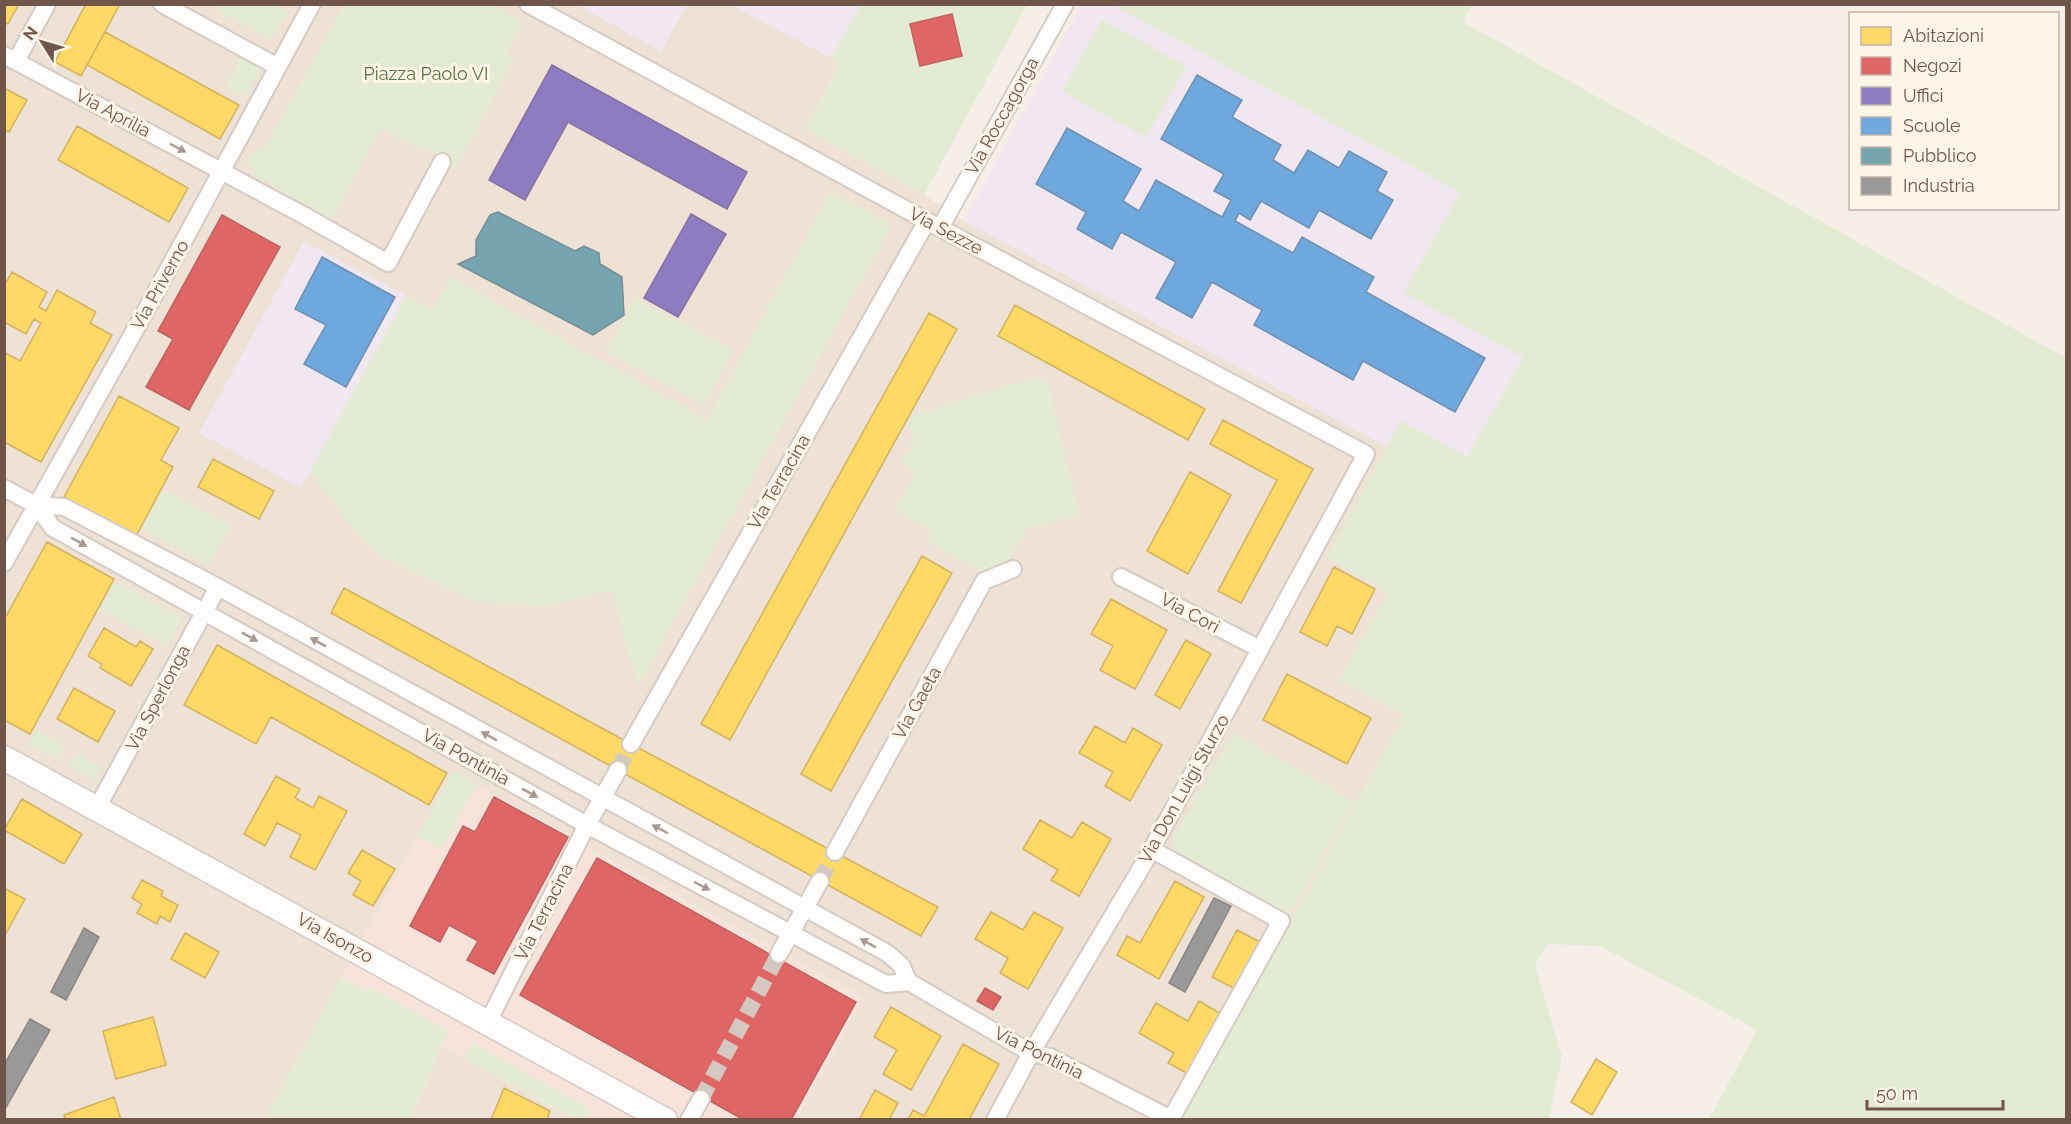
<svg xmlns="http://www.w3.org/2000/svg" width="2071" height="1124" font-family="Raleway,sans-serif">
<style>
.residential{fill:#eee1d6}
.commercial{fill:#f5e3dc}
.education{fill:#f0e7f0}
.green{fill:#e3ebd3}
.homes{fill:#ffd966;stroke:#d4b15e;stroke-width:1.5}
.shops{fill:#e06666;stroke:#be615e;stroke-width:1.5}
.offices{fill:#8e7cc3;stroke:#85709f;stroke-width:1.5}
.schools{fill:#6fa8dc;stroke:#6f8fb0;stroke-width:1.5}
.public{fill:#76a5af;stroke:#748d91;stroke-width:1.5}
.industry{fill:#999;stroke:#8d8582;stroke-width:1.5}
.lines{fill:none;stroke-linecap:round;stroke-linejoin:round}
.street-tunnel{stroke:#d4c8c1;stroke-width:16;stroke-dasharray:16 8;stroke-linecap:butt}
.street-casing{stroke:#d4cbc5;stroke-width:20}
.secondary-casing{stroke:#d4cac5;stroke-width:27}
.street{stroke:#fefdfc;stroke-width:16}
.secondary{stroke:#fefdfc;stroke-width:24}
.oneway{fill:#a99892}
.labels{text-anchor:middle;stroke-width:6;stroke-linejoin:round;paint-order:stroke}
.park-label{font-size:18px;fill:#567643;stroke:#fef4e8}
.street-label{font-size:18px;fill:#70554b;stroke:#fef4e8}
</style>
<rect width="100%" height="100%" fill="#f5efe8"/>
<path class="residential" d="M5,5H861L831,58L840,64L805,129L924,195L964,221L1082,5H1113L1524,357L1326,557L1389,592L1339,680L1404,716L1182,1119H797L863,997L453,773L265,1119L5,1120Z
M442,1046L573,1119V1120H410Z"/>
<path class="commercial" d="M453,773L864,998L797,1119L573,1120L442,1046L448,1031L372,988L368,991L341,977Z"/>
<path class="education" d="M577,5H687L661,51Z
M731,5H861L831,58Z
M1082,5H1113L1460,192L1404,293L1524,357L1467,457L1401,422L1387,447L964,221Z
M304,241L406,296L301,488L199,433Z"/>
<path class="green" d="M208,5H274L288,12L272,40Z
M344,5H492L523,22L507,53L514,58L456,169L450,166L452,161L427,148L425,151L381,128L334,216L329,218L250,173L254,167L246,162L250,155L264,149Z
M861,5H1027L924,195L805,129L840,64L831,58Z
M1113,5H1472L1463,22L2066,358V1119H1709L1757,1030L1600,946L1548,944L1535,965L1562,1057L1549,1119H1182L1404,716L1339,680L1388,592L1326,558L1401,421L1467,457L1524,357L1404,293L1460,192Z
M1102,20L1186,66L1146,138L1062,91Z
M241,58L260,68L245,97L226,87Z
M830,192L892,225L638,686L612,591L546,606L474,602L379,555L349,524L310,472L406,296L432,310L450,277L707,420Z
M635,298L734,350L704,405L606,352Z
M1036,377L1048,383L1080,515L1027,528L1009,560L982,572L927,541L932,531L895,510L915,473L901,464L914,441L909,424L913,415Z
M164,490L231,526L210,563L207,565L142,529Z
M115,582L180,617L181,621L168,646L100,610Z
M35,730L63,745L58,760L27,744Z
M1233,733L1354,801L1289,915L1176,850L1173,839Z
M78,754L102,767L94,781L68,766Z
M453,771L477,784L441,849L417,836Z
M341,977L367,991L372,988L448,1031L410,1119H265Z
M473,1043L591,1110L587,1119H575L464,1059Z"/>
<path class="homes" d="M4,4H19L8,24L4,23Z
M86,4H120L81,76L55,62Z
M105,32L239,105L220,139L87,65Z
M4,88L27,100L9,132L4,130Z
M77,126L188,188L169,222L58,160Z
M12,272L47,292L39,307L46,311L57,290L96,312L90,323L112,335L41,462L4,442V352L20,361L41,323L34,319L26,334L4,322V286Z
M1015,305L1205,409L1188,440L998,336Z
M929,313L957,329L730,740L701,724Z
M119,396L179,428L161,460L173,467L136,536L64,497Z
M1223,420L1313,469L1241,603L1218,591L1277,480L1210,444Z
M213,459L274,491L259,519L198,487Z
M1190,472L1231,495L1188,574L1147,551Z
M47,542L114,579L30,734L4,720V620Z
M922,556L952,573L831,791L801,774Z
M1334,567L1375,589L1352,634L1337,626L1327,646L1300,632Z
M344,588L631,744L938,907L921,936L331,613Z
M1111,599L1167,630L1135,689L1100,670L1113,646L1091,634Z
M104,628L136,647L140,641L153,649L131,686L100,668L102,664L88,656Z
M1186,640L1211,654L1180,709L1155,695Z
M217,645L447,773L429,805L271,717L256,744L184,705Z
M1287,674L1371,718L1347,764L1263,720Z
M74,688L115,711L98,742L57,719Z
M1095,726L1125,743L1133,728L1162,745L1130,801L1105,786L1113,772L1079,753Z
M276,776L300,789L295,798L313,808L319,796L347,811L315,870L290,857L301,835L277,823L265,846L244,834Z
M22,799L82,834L64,864L4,830Z
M1040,820L1072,838L1082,822L1111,839L1079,896L1051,880L1058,870L1023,849Z
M362,850L395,869L373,906L353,895L361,881L348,873Z
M142,880L163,891L161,896L178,905L170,922L160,916L157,924L137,913L142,904L132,898Z
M1175,881L1204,897L1159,979L1117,955L1127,936L1140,943Z
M4,888L25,899L4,937Z
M991,912L1023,930L1034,912L1063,928L1028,989L1000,973L1008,958L975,939Z
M1237,930L1262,943L1237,990L1212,977Z
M185,933L219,952L205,978L171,959Z
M1199,1001L1225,1016L1192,1076L1168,1063L1174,1053L1139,1033L1156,1003L1188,1021Z
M891,1007L941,1036L911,1090L883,1074L897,1050L874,1037Z
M153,1017L166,1065L116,1079L103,1031Z
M963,1044L999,1064L969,1120H908L913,1110L924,1116Z
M1596,1059L1617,1072L1592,1115L1571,1102Z
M504,1088L550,1111L547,1120H491Z
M875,1090L898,1103L889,1120H859Z
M114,1097L121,1120H66L64,1115Z"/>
<path class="shops" d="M952,14L962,56L920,66L910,24Z
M222,215L280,247L189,410L146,387L173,339L158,331Z
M494,797L568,837L494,974L467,960L478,941L449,925L440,942L410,926L463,826L475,832Z
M597,858L856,1002L791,1120H744L520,995Z
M985,988L1001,997L993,1010L977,1001Z"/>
<path class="offices" d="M552,65L747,172L727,209L568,122L525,200L489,180Z
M691,214L726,234L678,317L644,298Z"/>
<path class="schools" d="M1197,75L1242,100L1232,117L1281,145L1273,160L1294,173L1308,150L1339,168L1349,151L1387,172L1377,191L1393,200L1371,239L1319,210L1309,228L1261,201L1250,220L1239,213L1235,221L1293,253L1302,237L1374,277L1366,292L1485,358L1455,412L1363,361L1353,380L1254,325L1262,310L1212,282L1192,318L1156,298L1176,262L1121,232L1112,249L1077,229L1086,212L1036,184L1067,128L1141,169L1123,201L1139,211L1156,180L1222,217L1231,200L1214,191L1224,174L1161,139Z
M322,257L395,297L346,387L304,364L326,325L295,309Z"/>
<path class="public" d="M498,212L575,251L584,246L599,253L600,264L622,277L624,315L593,335L458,264L476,256V240L490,215Z"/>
<path class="industry" d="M1214,898L1231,906L1185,992L1169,983Z
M84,928L99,937L66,1000L51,992Z
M30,1019L50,1030L4,1111V1065Z"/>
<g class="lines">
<path class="street-tunnel" d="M618,770L631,744
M820,881L835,852
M701,1099L779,954"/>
<defs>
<path id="street" d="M162,4L278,67
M528,4L927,221L1366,454L1144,863L1031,1053L995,1120
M4,55L305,216L388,263L442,162
M16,61L47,4
M940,228L1065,4
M4,488L36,505L53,528L587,825L886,984L909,982
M36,505L64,507L218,587L887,953L901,965L909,982L1031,1053L1050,1057L1171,1119L1281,921L1151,849
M4,563L144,314L312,4
M1121,577L1260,649
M631,744L927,221
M97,808L218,587
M835,852L984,581L1013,569
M779,954L820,881
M488,1022L587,825L618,770
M689,1120L701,1099"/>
<path id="secondary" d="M4,758L665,1120"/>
</defs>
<use href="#street" class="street-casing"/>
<use href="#secondary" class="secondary-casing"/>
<use href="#street" class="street"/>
<use href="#secondary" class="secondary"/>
</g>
<defs><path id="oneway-solid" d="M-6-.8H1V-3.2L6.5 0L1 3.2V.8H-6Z" transform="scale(1.5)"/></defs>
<g class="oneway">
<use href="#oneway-solid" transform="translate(178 148) rotate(28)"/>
<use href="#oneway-solid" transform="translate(79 542) rotate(29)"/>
<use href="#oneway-solid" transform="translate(250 637) rotate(29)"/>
<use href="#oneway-solid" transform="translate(318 642) rotate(-151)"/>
<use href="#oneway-solid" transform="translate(489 736) rotate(-151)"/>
<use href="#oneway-solid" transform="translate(530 793) rotate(29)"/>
<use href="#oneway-solid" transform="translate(660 829) rotate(-152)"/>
<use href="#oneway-solid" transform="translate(702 886) rotate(28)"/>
<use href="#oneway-solid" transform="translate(868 943) rotate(-151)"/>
</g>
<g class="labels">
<g class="park-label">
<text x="426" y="80">Piazza Paolo VI</text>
</g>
<g class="street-label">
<text transform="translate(113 113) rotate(28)" y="6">Via Aprilia</text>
<text transform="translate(1002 116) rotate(-61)" y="6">Via Roccagorga</text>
<text transform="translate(946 231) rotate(28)" y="6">Via Sezze</text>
<text transform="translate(160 285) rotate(-61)" y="6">Via Priverno</text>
<text transform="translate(779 482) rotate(-60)" y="6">Via Terracina</text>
<text transform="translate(1190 613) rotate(28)" y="6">Via Cori</text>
<text transform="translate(158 698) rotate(-62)" y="6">Via Sperlonga</text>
<text transform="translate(917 703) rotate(-61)" y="6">Via Gaeta</text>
<text transform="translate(466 757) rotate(29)" y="6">Via Pontinia</text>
<text transform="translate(1184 789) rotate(-61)" y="6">Via Don Luigi Sturzo</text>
<text transform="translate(544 912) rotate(-63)" y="6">Via Terracina</text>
<text transform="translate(335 938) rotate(29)" y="6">Via Isonzo</text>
<text transform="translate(1039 1053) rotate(26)" y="6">Via Pontinia</text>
</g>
</g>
<rect width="2071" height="1124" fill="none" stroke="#70554b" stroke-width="12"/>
<rect x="1849" y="12" width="210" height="198" fill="#fef4e8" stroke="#c5b4a9" stroke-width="1.5"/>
<rect x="1861" y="27" width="30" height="18" fill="#ffd966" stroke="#c5b4a9" stroke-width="1.5"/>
<text x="1903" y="42" font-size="18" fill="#70554b">Abitazioni</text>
<rect x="1861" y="57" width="30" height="18" fill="#e06666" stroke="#c5b4a9" stroke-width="1.5"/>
<text x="1903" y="72" font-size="18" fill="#70554b">Negozi</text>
<rect x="1861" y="87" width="30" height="18" fill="#8e7cc3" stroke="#c5b4a9" stroke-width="1.5"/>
<text x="1903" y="102" font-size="18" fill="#70554b">Uffici</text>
<rect x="1861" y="117" width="30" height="18" fill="#6fa8dc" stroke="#c5b4a9" stroke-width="1.5"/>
<text x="1903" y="132" font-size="18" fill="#70554b">Scuole</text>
<rect x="1861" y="147" width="30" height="18" fill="#76a5af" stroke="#c5b4a9" stroke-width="1.5"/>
<text x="1903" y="162" font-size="18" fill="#70554b">Pubblico</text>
<rect x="1861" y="177" width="30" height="18" fill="#999999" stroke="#c5b4a9" stroke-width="1.5"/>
<text x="1903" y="192" font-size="18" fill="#70554b">Industria</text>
<g transform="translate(42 42) rotate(307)" stroke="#fef4e8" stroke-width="4.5" paint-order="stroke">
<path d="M0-4.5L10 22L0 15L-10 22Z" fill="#70554b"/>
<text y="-9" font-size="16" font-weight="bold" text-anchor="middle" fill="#70554b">N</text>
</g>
<path d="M1867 1100v9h136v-9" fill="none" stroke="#70554b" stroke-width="3"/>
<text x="1876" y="1100" font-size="18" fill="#70554b" stroke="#fef4e8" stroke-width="4.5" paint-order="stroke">50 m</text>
</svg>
